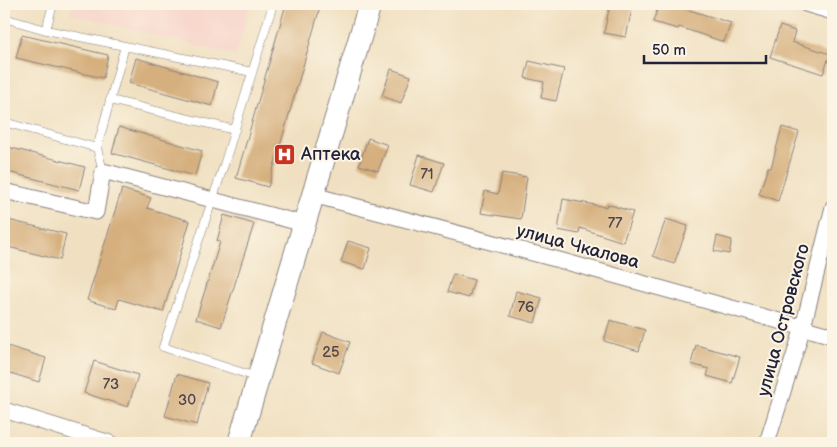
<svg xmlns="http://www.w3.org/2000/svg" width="837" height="447" font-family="'Balsamiq Sans',sans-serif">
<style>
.built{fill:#f7d1c7}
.building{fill:#d5af7d}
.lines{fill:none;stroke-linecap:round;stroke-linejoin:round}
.lane-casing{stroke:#89817e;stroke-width:9}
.street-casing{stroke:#89817e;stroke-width:17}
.secondary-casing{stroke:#89817e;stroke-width:24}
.lane{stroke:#fff;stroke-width:8}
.street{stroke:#fff;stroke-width:15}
.secondary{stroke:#fff;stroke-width:22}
.labels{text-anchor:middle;stroke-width:4;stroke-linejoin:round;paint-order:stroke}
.number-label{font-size:15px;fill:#4f454c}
.poi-label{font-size:18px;fill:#22223b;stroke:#fcf5e5;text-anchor:start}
.street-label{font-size:18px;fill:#22223b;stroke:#fcf5e5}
</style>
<rect width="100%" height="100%" fill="#fcf5e5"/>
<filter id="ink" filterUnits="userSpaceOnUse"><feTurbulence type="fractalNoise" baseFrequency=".02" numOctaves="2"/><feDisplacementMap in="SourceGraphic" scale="10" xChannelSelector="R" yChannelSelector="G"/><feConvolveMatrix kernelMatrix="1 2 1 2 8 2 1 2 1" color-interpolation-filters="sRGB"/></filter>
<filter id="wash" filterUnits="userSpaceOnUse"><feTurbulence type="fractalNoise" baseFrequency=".0096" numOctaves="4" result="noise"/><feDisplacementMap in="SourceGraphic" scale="20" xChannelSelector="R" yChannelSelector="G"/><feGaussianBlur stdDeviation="1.12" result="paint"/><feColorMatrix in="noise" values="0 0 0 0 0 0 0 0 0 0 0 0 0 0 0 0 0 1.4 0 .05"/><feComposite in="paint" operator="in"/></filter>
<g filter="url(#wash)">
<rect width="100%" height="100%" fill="#f0e0c1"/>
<path class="built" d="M72,4H250L236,56L69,13Z"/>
<g id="blocks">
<path class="building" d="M286,4H321L268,187L236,178Z
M610,4H633L626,37L604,33Z
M659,4H670L731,23L724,42L679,27L678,29L653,22Z
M780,26L795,31L792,42L830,54L823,74L770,57Z
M22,35L108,55L103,78L16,58Z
M136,58L218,82L212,106L129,83Z
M529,61L564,69L556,101L541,98L544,82L525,78Z
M391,69L411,76L401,103L382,96Z
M119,127L202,151L195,176L112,153Z
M782,127L799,132L778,201L759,194L768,167L771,168Z
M368,138L388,145L378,171L359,165Z
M4,146L85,167L79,190L4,171Z
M419,155L444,163L434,192L410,185Z
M502,173L527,177L521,219L481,213L485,191L498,194Z
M122,189L151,198L147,208L190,221L163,312L119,299L116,309L87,300Z
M563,199L606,207L607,204L633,212L623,242L580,228L579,234L558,230Z
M224,215L254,224L221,327L196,319L220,242L217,241Z
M4,219L66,234L60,260L4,246Z
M666,219L688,226L674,264L653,256Z
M717,236L732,240L729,254L714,251Z
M348,241L371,248L365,269L341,262Z
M453,274L474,280L469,298L447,292Z
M516,291L542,298L535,323L510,316Z
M610,320L645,330L639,351L604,341Z
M323,332L350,342L339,373L312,363Z
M4,345L46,358L39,382L4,371Z
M696,345L740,357L732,383L707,376L709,369L691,364Z
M94,361L138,375L128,407L84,393Z
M177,374L208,383L197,425L165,416Z"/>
</g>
</g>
<g filter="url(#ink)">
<use href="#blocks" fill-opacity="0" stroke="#89817e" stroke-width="1"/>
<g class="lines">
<defs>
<path id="lane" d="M53,4L46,30L252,72
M4,18L46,30
M110,100L235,130
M4,122L97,148L125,46
M97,148L103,171
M256,377L163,347L224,165L273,4"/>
<path id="street" d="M806,4L833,12
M4,191L96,212L103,171L304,224
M313,195L559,260L833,336
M4,410L110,443
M767,443L803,327L833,207"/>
<path id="secondary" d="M239,443L370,4"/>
</defs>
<use href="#lane" class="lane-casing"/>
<use href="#street" class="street-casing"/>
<use href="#secondary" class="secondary-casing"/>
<use href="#lane" class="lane"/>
<use href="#street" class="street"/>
<use href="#secondary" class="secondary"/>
</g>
</g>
<defs>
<symbol id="hospital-square" viewBox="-11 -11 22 22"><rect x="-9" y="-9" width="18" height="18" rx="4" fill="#c8321e" stroke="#fcf5e5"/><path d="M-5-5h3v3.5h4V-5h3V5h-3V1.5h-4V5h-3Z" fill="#fff"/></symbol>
</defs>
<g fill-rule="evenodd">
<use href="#hospital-square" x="272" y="142" width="25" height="25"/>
</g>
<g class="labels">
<g class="number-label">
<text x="427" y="179">71</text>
<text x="615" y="228">77</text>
<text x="526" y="312">76</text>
<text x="331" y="357">25</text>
<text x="111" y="389">73</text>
<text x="187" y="405">30</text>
</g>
<g class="poi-label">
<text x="301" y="160">Аптека</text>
</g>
<g class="street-label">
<text transform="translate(578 246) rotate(15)" y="6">улица Чкалова</text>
<text transform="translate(783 320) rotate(-75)" y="6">улица Островского</text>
</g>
</g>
<rect width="837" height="447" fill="none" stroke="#fcf5e5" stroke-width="20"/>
<path d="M644 55v8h122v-8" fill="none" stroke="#22223b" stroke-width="2.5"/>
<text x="652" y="55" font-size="15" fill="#22223b" stroke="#fcf5e5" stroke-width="4" paint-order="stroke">50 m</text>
</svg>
